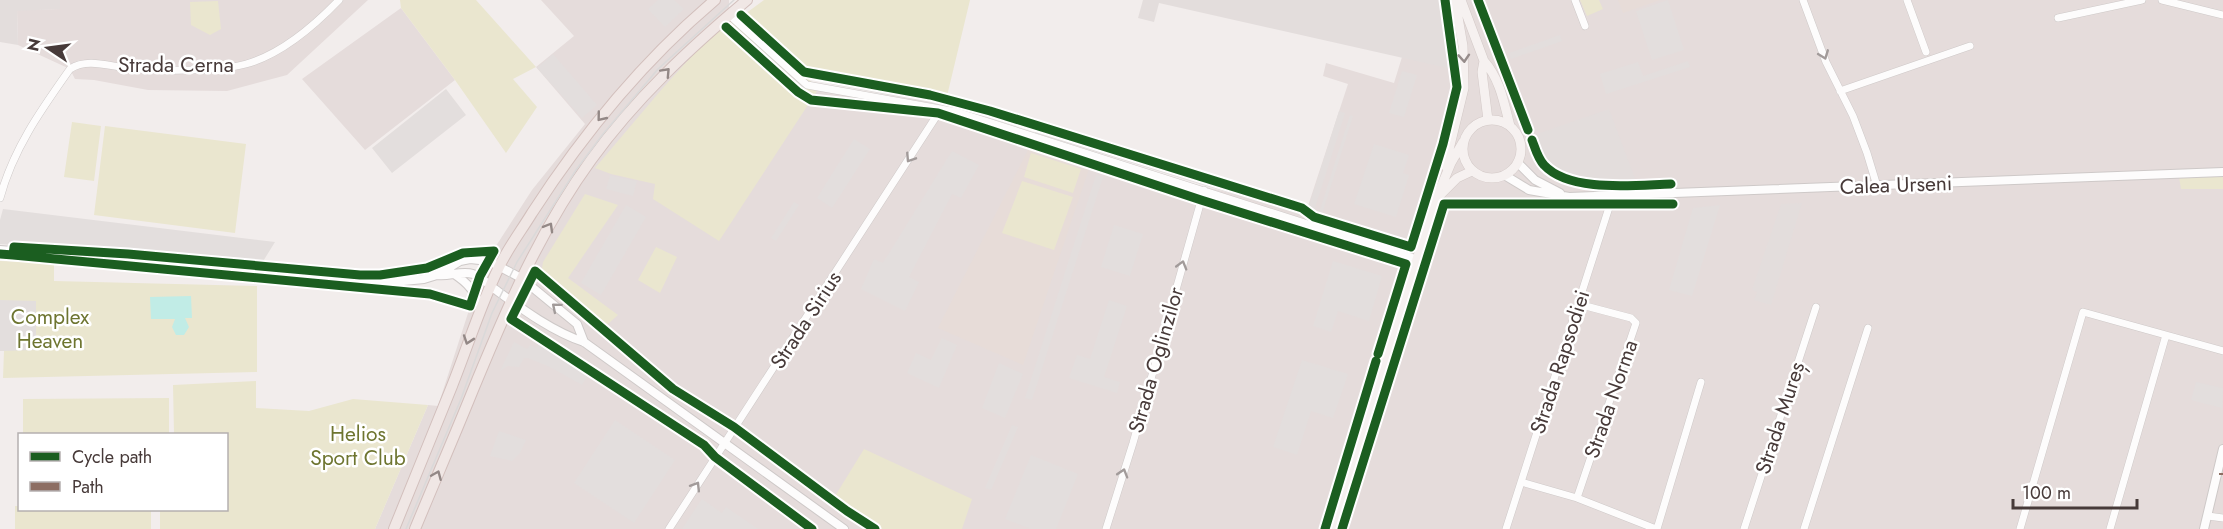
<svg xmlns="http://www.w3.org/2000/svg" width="2223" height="529" font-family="Jost,sans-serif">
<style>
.residential{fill:#e5dcdb}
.industrial{fill:#e3dddc}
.education{fill:#e7dcd8}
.green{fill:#eae6cf}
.parking{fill:#e3dedd}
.water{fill:#c1ece6}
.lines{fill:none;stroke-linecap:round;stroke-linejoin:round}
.minor-casing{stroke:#cec9c8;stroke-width:8}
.tertiary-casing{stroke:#cec9c8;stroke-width:10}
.secondary-casing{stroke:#d3c9c7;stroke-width:10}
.primary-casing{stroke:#d2bfbc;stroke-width:12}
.minor{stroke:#fdfcfc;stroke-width:7}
.tertiary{stroke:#fdfcfc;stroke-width:8}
.secondary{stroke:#f6f1f0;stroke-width:9}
.primary{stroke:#f0e7e5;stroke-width:10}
.tram{stroke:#dad9d9;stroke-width:1.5}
.quiet{stroke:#8d6e63;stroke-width:8;stroke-dasharray:15 8;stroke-linecap:butt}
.cycleway-casing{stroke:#fff;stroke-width:13}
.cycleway{stroke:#1b5e20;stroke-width:9}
.oneway{stroke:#a29b9a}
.oneway2{stroke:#968c8b}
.oneway3{stroke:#938886}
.labels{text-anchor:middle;stroke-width:5;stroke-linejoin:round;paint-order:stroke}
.street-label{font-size:21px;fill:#473a39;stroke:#fff}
.park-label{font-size:21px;fill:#6e7530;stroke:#fff}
</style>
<rect width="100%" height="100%" fill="#f2edec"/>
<path class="residential" d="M60,0H368L287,75L227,91L148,90L94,80L75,79L70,69L18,45L17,10L60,9Z
M541,0H729V15L807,85L939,116L1106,162L1306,212L1348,84L1323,76L1326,63L1394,83L1402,57L1452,68L1442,0H2223V529H375L428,405L438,406L480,276L494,249L532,190L585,124L536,67L574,36Z
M401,8L455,80L365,150L302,79Z"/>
<path class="industrial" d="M0,0H60V9L17,11L18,45L0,42Z
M1143,0H1442L1452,69L1159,3L1154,22L1138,18Z
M1609,109L1636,181H1580L1563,175L1550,165L1534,135Z
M1802,203L1771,305L1754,300L1757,292L1752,290L1781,204Z"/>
<path class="education" d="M1618,0H1660L1623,13Z
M1031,144L1091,163L1023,365L938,328Z"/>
<path class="green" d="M400,0H476L536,67L513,79L537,107L506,153L455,80L401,8Z
M764,0H970L947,96L806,69L745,14Z
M1580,0H1599L1603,9L1587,16Z
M218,1L221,29L210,35L191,25L190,2Z
M729,15L819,88L719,241L653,199L655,184L611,174L595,168L662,89Z
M72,122L101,126L94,181L64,177Z
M105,126L246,144L235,233L94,215Z
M1031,153L1081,169L1073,193L1024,177Z
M2223,176V189H2181L2179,177Z
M1022,181L1073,197L1054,250L1002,233Z
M585,194L618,205L568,278L618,315L601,330L540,280L543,262Z
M656,247L677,257L660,293L638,280Z
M0,261L54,263V281L257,286V372L3,378L4,351H0Z
M256,381V408L309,411L353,399L428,405L375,529H160V510H226V434H174L173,385Z
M169,398V434H23V399Z
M864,449L972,499L962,529H869L832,501Z
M15,506H19L20,510H151V529H15Z"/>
<path class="parking" d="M658,0H674L684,9L665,27L648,9Z
M1668,0L1684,50L1652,60L1636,11Z
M738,29L805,88L801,92L735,33Z
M1560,35L1562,41L1511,59L1509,53Z
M553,54L597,105L582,118L537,68Z
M1688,61L1690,67L1606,94L1600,74L1638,62L1643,76Z
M1402,71L1417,75L1404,117L1389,113Z
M831,79L956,102L1022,122L1020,127L955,108L830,84Z
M446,89L466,115L392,173L372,148Z
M1339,111L1345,113L1314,211L1308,209Z
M1350,115L1353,116L1322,214L1319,213Z
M1036,127L1110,149L1306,212L1304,216L1035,133Z
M854,139L870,149L832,208L817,198Z
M1374,144L1409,155L1403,173L1409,175L1396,217L1354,204Z
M952,151L979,165L961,198L952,194L909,277L919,282L905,311L861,289L874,259L883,263Z
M610,175L637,181L633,196L606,189Z
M1096,175L1103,177L1032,400L1025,398Z
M794,202L799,205L776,241L771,238Z
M626,205L646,217L601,295L581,283Z
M1720,205L1692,296L1669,290L1693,208Z
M3,209L275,242L262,263L0,244V220Z
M1114,225L1143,234L1130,276L1101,267Z
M1333,261L1382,276L1369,321L1338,311L1331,332L1313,326Z
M0,300L36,301V350L0,351Z
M1109,300L1127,306L1104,377L1120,382L1117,393L1069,378L1077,355L1090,359Z
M942,338L957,345L939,388L907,373L916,353L931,360Z
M514,342L527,349L530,345L536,348L539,343L589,373L582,385L550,367L528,358H524L519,367L508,366L500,371Z
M1302,360L1348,374L1333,418L1311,411L1297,455L1273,447Z
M999,363L1023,374L1005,418L982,408Z
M2196,382L2223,388L2222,408L2191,400Z
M615,420L675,460L634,523L574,483Z
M1012,425L1018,427L991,490L985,488Z
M499,431L526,440L520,453L512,461L490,456Z
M1031,455L1078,474L1056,529H1031L1005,519Z
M702,499L722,513L726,507L758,529H682Z"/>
<path class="water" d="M191,296L192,318H185L189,327L184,335H176L172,327L175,319H151L150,297Z"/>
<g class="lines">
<defs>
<path id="minor" d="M1575,0L1585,26
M1803,0L1826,62L1853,116L1867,153L1877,186
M1907,0L1926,52
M2162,0L2223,15
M729,15L807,85L957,112L1417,259
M2058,18L2142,0
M1840,91L1970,46
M0,198C13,149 41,110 70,69C87,58 108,66 127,68C158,71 217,72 246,64C282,54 314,26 339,0
M1521,482L1577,498L1656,529
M1577,498L1636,323L1631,318L1578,304
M2208,516L2223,518
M669,529L941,109
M1106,529L1133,443L1204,190
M1506,529L1613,195
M1657,529L1701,382
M1744,529L1816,307
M1804,529L1868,328
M2020,529L2083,312L2223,351
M2110,529L2166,335"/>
<path id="tertiary" d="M1518,163L1535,180L1560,193
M1506,176L1529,190L1569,197L2223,172
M0,250L393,282L424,279L437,275L460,261L470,259L489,261L521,278L577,324L584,342
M454,274C468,283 474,291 481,306
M437,275C449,277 461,270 473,274C483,277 488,285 496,290C522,309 553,332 584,342L844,529
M2204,529L2223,449"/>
<path id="secondary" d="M1461,0L1484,61L1482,72L1488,120
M1484,61C1500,79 1504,103 1510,126
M1463 149a29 29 0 1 1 58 0a29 29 0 1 1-58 0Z
M1445,166L1464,88L1463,46L1455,0
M1440,195L1457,178L1472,171
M1332,529L1436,199L1451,163L1463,142"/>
<path id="primary" d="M394,529C413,481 433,434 452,386C468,346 480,306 499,267C508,248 521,231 532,213C583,134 643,61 715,0
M415,529C434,483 454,437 473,390C506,310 540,230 591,160C635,99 690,48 747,0"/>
</defs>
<use href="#minor" class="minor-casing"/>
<use href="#tertiary" class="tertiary-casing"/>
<use href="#secondary" class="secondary-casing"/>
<use href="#primary" class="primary-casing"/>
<use href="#minor" class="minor"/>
<use href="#tertiary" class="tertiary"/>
<use href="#secondary" class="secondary"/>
<use href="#primary" class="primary"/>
<path class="tram" d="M406,529L461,399L492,313L517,262L576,170L603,134L658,69L734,0"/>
<path class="quiet" d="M2223,475V473"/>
<defs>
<path id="cycleway" d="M1478,0L1528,130
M741,15L804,72L930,95L990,111L1302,208L1314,217L1411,247L1443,144L1457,87L1445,0
M726,27L798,92L811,100L938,113L1201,200L1406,264L1378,354
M1532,140C1535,148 1538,159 1544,165C1570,193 1635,185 1671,184
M0,254L13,255L430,294L470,306L480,276L494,251L463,253L427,268L380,275H360L128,254L14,247L13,255
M812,529L715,457L704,445L511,319L535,271L673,389L734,427L847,511L875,529
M1325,529L1376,361
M1342,529L1444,204H1673"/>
</defs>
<use href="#cycleway" class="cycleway-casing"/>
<use href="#cycleway" class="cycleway"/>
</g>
<defs><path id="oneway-chevron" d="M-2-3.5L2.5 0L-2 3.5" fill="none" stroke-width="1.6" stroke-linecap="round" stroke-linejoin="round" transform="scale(1.5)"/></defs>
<g class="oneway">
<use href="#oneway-chevron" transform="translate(1824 55) rotate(69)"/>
<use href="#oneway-chevron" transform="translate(910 158) rotate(123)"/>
<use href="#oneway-chevron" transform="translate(1182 265) rotate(-74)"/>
<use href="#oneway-chevron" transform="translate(556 307) rotate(-140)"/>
<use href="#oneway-chevron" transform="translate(1123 473) rotate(-73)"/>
<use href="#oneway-chevron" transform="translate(696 486) rotate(-58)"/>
</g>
<use class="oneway2" href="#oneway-chevron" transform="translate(1464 58) rotate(86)"/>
<g class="oneway3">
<use href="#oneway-chevron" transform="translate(666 72) rotate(-47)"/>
<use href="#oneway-chevron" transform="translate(601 117) rotate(129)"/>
<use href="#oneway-chevron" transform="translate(549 227) rotate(-60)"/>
<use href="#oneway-chevron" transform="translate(468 340) rotate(109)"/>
<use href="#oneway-chevron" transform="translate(437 475) rotate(-67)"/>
</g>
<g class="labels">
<g class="street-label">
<text x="176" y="72">Strada Cerna</text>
<text transform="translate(1896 185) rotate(-2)" y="7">Calea Urseni</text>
<text transform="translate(806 320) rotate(-57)" y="7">Strada Sirius</text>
<text transform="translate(1156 360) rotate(-74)" y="7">Strada Oglinzilor</text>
<text transform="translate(1560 362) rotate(-72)" y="7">Strada Rapsodiei</text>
<text transform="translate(1611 399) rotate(-71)" y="7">Strada Norma</text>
<text transform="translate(1780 418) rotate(-72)" y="7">Strada Mureș</text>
</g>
<g class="park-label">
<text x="50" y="324">Complex<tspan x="50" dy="24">Heaven</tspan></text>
<text x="358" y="441">Helios<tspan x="358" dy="24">Sport Club</tspan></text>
</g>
</g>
<rect x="18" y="433" width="210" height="78" fill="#ffffff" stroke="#b5b0b0" stroke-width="1.5"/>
<rect x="30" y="452" width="30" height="9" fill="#1b5e20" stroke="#b5b0b0" stroke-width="1.5"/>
<text x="72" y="463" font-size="18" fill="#473a39">Cycle path</text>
<rect x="30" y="482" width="30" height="9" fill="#8d6e63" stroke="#b5b0b0" stroke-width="1.5"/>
<text x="72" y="493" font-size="18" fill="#473a39">Path</text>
<g transform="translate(48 48) rotate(283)" stroke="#ffffff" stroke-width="4.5" paint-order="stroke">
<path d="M0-4.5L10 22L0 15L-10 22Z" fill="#473a39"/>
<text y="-9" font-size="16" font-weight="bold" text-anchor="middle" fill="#473a39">N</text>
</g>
<path d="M2013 499v9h124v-9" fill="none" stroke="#473a39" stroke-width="3"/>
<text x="2022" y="499" font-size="18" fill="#473a39" stroke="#ffffff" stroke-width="4.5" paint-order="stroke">100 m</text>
</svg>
